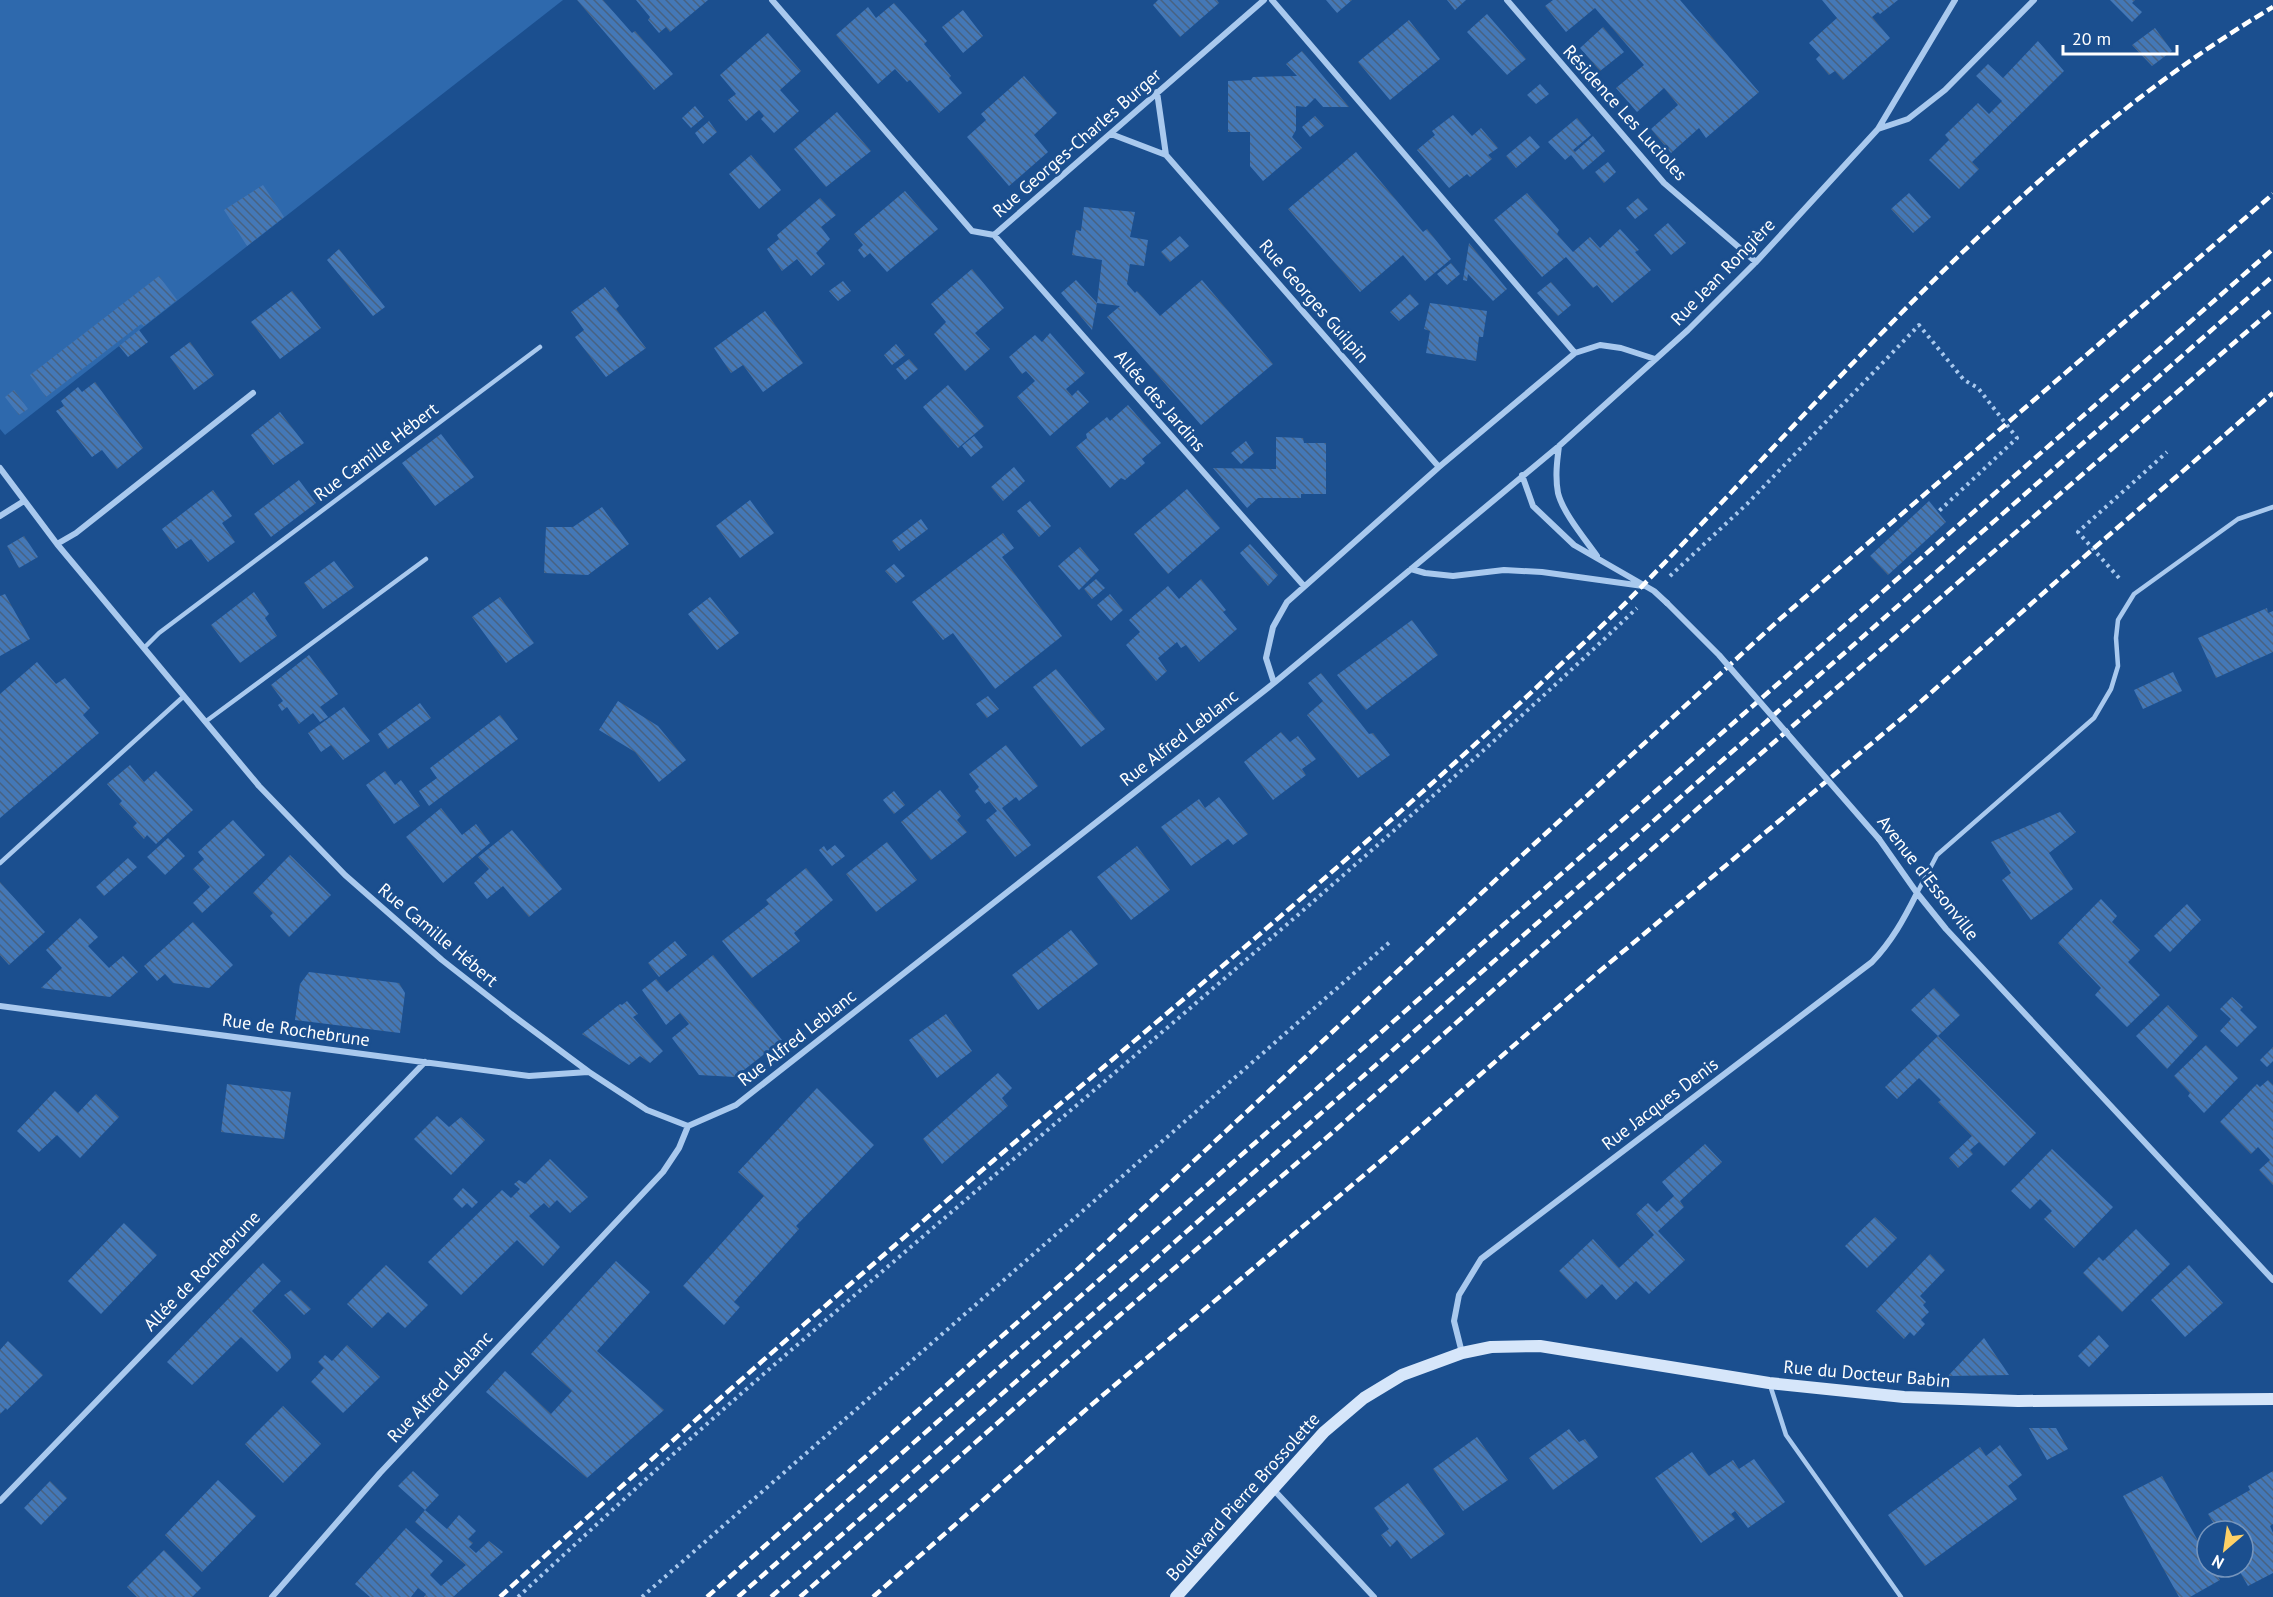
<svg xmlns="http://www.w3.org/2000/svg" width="2273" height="1597" font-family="'PT Sans',sans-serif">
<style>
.pitch{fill:#2e69ad}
.building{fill:url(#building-back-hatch)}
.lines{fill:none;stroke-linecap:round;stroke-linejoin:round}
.path{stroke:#a9c9ee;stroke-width:4;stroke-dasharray:3 4.5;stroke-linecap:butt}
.lane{stroke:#a9c9ee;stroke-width:4.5}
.street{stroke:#a9c9ee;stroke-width:6}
.secondary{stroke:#d6e6fa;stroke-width:12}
.rail{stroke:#fff;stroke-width:4.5;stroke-dasharray:10 4.5;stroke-linecap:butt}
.street-bridge{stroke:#a9c9ee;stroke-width:6}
.labels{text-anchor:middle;stroke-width:6;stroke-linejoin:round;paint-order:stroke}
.street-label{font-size:18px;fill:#fff;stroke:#1b4f8f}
</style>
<defs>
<pattern id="building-back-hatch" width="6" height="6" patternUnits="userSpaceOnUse" patternTransform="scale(1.5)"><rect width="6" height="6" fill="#4478b7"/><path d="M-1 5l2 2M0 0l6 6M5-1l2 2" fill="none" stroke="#486282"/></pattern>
</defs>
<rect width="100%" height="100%" fill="#1b4f8f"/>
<path class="pitch" d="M0,0H563L5,435L0,429Z"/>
<path class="building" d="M577,0H603L632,33L635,31L673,74L654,90Z
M636,0H708L670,32L666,27L659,33L648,20L650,17Z
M1158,0H1217L1219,3L1180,37L1153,5Z
M1326,0H1352L1337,13Z
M1447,0H1466L1455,10Z
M1553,0H1680L1759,92L1706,138L1699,128L1671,153L1651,129L1678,105L1664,88L1637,112L1616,88L1644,65L1595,8L1566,32L1545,6Z
M1822,0H1898L1880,14L1878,12L1872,17L1890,38L1843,80L1835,71L1829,75L1816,59L1820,55L1809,43L1837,18Z
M2110,0H2135L2132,3L2142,12L2132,22Z
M894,3L927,41L924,44L951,76L949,78L962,93L939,113L910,80L907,82L895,69L878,84L836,35L868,7L876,18Z
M963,10L983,36L963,53L942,27Z
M1487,14L1526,59L1507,75L1467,32Z
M1409,20L1440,59L1390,100L1358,62Z
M1603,27L1624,52L1600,71L1580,48Z
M2155,28L2172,51L2152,66L2132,45Z
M768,33L801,71L780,90L799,111L774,133L761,119L764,116L759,110L746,121L728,100L736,94L720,75Z
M2038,41L2064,71L1972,162L1979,169L1959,189L1929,160L1949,140L1945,135L1978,103L1989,114L2002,101L1976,76L1988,64L2003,78Z
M1302,51L1349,107H1323L1315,98L1306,107L1296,106V130L1292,137L1302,148L1263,181L1250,166V132H1228V81L1251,80L1253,77L1297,76L1286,64Z
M1024,76L1057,113L1034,135L1048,152L1009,186L967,137L986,120L981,114Z
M1540,84L1549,94L1536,104L1527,95Z
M695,106L704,117L691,128L682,118Z
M837,112L871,151L826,187L794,149Z
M1453,115L1472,136L1481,128L1498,148L1488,155L1492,159L1470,177L1467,174L1449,188L1417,150L1435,135L1432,131Z
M1315,116L1324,126L1310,137L1302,127Z
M1577,118L1591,135L1573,150L1575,152L1593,136L1605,151L1583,170L1571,155L1565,160L1548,142Z
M709,121L717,132L703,144L695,133Z
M1530,136L1540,147L1516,168L1506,156Z
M1356,152L1423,232L1427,229L1451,259L1425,281L1403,255L1360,292L1288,209Z
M751,155L781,190L759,209L729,174Z
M1608,162L1616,172L1604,183L1595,172Z
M263,185L284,217L247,246L224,210Z
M905,191L938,229L887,272L870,253L864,258L858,250L863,245L854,234Z
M1527,193L1559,230L1557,234L1573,252L1590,237L1600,248L1620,229L1639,250L1635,252L1651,270L1612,303L1597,285L1593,288L1566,257L1542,277L1494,220Z
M1909,193L1931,217L1913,233L1891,209Z
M820,198L836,215L821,227L830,239L816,253L825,264L811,276L797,259L782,271L767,249L779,239L777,235Z
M1638,198L1648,209L1635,219L1626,208Z
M1084,207L1135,212L1130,237L1148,240L1144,266L1130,264L1127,284L1135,293L1137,291L1160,316L1202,280L1273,364L1201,425L1107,317L1120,306L1097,303L1102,260L1072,255L1076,230L1081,231Z
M1668,223L1686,243L1671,255L1654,235Z
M1180,236L1189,246L1170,262L1161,252Z
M1469,243L1507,289L1493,301L1468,274L1467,281L1463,280Z
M339,249L385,307L373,316L327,260Z
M1451,263L1460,274L1447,285L1437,274Z
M972,269L1004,308L975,333L990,349L965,371L934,334L946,322L931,304Z
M159,276L177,300L144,326L141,324L46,397L30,375Z
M1076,280L1097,303L1092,330L1061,293Z
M843,281L851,291L838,301L829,291Z
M1551,282L1571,305L1558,316L1537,293Z
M605,287L619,306L616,309L646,348L606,377L575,337L584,330L571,312Z
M292,291L321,328L280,359L251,322Z
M1410,294L1419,304L1399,321L1390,312Z
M1430,303L1487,311L1483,337H1479L1476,361L1426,353L1430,331L1424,329Z
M765,311L803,363L763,392L743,365L731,373L714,348Z
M139,330L148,342L128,357L119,346Z
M1050,333L1085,373L1066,389L1072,396L1078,390L1089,402L1050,436L1017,397L1035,381L1026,371L1022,374L1009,357L1035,335L1042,342Z
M190,342L214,375L194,390L170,357Z
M896,344L905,355L892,365L884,355Z
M909,359L918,369L905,380L896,369Z
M95,382L143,448L117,469L102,450L92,457L56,411L64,406L61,401L78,387L82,392Z
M948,385L984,426L958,448L923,407Z
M14,390L28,409L19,415L5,397Z
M1128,405L1161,443L1142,459L1145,463L1125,480L1121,478L1110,488L1076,447L1087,438L1086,434L1107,417L1110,421Z
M280,412L304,443L273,465L251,435Z
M441,434L474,477L435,506L402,463Z
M974,436L983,447L971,457L962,446Z
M1276,437L1303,438L1304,443H1326V494H1301V498H1258L1247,508L1213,468L1276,469Z
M1246,441L1254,453L1241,464L1231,453Z
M1014,467L1025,481L1003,501L991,487Z
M299,480L316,503L271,537L254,514Z
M1187,489L1220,528L1168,574L1134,534Z
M213,490L232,516L222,523L235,542L208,562L191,539L176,549L162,529Z
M750,500L774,533L740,558L716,526Z
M1030,501L1051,526L1039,537L1017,511Z
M1929,501L1946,522L1888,575L1870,556Z
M602,507L629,544L588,575L544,573L546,527H573Z
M921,519L928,529L899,551L892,541Z
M1003,533L1014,548L1002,557L1062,636L995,689L953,633L943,640L912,602Z
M24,536L38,557L19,568L7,546Z
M1250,544L1278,575L1268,586L1240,553Z
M1080,547L1099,570L1079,590L1058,566Z
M334,561L354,587L323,609L304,583Z
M894,564L905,576L896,583L885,571Z
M1096,579L1105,588L1092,599L1084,589Z
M1201,579L1226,610L1223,612L1237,629L1199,662L1186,645L1181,648L1177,642L1158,658L1167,671L1156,681L1126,645L1140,632L1129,620L1168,586L1179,599Z
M254,592L269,614L265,618L277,636L240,663L211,625Z
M5,594L30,639L0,656V596Z
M1110,594L1123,610L1111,621L1097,605Z
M500,597L534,643L506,663L472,617Z
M710,597L739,633L717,650L688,614Z
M2267,608L2268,613L2273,611V652L2216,678L2198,638Z
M1412,620L1438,655L1366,710L1337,675Z
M309,655L338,694L320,707L328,717L320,722L313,713L299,724L287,707L282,711L278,705L283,701L271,685Z
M37,662L56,684L65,678L90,708L83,715L99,733L0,818V694Z
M1056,669L1105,729L1081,747L1033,687Z
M2173,672L2182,691L2143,709L2134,690Z
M1321,673L1369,734L1373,733L1390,755L1358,778L1307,715L1323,701L1308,683Z
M988,696L999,709L987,718L976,704Z
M618,701L658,726L686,760L659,782L635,752L599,730Z
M420,703L431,718L388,749L378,734Z
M344,707L370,741L343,760L331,745L321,752L308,733Z
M500,715L518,739L429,806L419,791L437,778L430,768Z
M1281,732L1290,742L1298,736L1316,759L1302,769L1306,775L1273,800L1244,762Z
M1006,745L1038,786L1019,801L1016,797L1002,808L1031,845L1015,857L986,820L997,811L989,801L985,804L975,791L979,787L969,774Z
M130,765L144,782L156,771L193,810L156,844L147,835L144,839L133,827L137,823L119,804L122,801L107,784Z
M385,771L395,785L401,780L420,806L394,824L366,785Z
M940,790L961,816L957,820L967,832L931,860L901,822Z
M894,791L905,805L894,814L883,800Z
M1219,797L1248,834L1233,845L1228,839L1191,866L1161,827L1199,799L1205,808Z
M441,808L462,835L476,824L490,843L443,883L406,837Z
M2060,812L2076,832L2049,853L2073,889L2031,920L2002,880L2011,873L1991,842Z
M233,820L265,855L202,913L193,903L210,887L193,869L204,859L198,852Z
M512,830L562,889L529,917L503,886L487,899L474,883L489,869L478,857Z
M168,838L185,856L165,875L147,857Z
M887,842L917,880L876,912L846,874Z
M835,845L845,856L832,866L819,850L824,846L827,851Z
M1137,846L1170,890L1131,920L1097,877Z
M290,855L331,895L289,937L270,916L273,913L253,893Z
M128,858L137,867L104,896L96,887Z
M806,868L833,900L794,933L800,941L752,978L722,941L769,904L766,900Z
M0,882L45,932L9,965L0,955Z
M2101,899L2117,916L2112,922L2140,950L2128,962L2160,995L2127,1027L2095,995L2101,988L2058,943Z
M2187,904L2201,920L2170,952L2154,936Z
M80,918L98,937L88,946L109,968L123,956L138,972L110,997L41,988L62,968L46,950Z
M193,922L233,965L209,988L173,983L165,974L157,981L144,966Z
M1071,930L1098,964L1038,1010L1012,975Z
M675,941L687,955L659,977L648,963Z
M713,955L782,1040L735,1077L699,1075L672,1038L689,1024L680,1013L666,1025L642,990L656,979L667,992Z
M309,972L399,983L405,993L400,1033L295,1020L300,984Z
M1934,988L1960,1015L1938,1036L2036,1133L2004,1166L1979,1142L1970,1150L1973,1154L1958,1168L1949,1158L1972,1136L1938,1102L1941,1100L1919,1078L1897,1099L1885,1087L1938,1036L1911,1010Z
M2232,997L2243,1007L2240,1010L2257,1027L2237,1047L2220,1031L2231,1019L2220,1009Z
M627,1001L638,1014L633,1017L663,1051L650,1063L640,1056L629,1065L582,1034L620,1004L622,1005Z
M2168,1005L2198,1036L2167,1069L2136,1036Z
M946,1014L972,1051L937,1078L909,1040Z
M2206,1045L2238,1078L2204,1113L2188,1096L2190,1093L2174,1076Z
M2273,1047V1061L2267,1067L2260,1060Z
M998,1073L1012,1088L1002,1098L1008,1106L942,1164L923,1139Z
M2268,1080L2273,1085V1185L2259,1170L2270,1160L2258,1147L2251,1154L2220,1122L2257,1084L2260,1087Z
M227,1084L291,1092L284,1139L221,1132Z
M817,1088L874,1145L796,1226L799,1229L734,1302L740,1307L724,1325L683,1286L764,1196L738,1172Z
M55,1091L78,1113L96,1094L119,1117L80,1158L57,1135L39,1152L17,1131Z
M437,1116L449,1127L461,1117L485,1140L451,1175L414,1139Z
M1705,1144L1722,1162L1680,1201L1684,1207L1658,1231L1685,1260L1649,1294L1636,1281L1616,1300L1602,1284L1586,1299L1559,1271L1593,1239L1619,1268L1654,1235L1636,1214L1648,1203L1657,1212L1674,1196L1662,1182Z
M2052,1149L2113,1207L2074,1248L2044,1219L2052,1211L2040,1199L2030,1209L2011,1191Z
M550,1159L588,1197L570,1213L557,1200L549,1208L544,1203L529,1216L560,1247L543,1266L517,1240L461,1295L428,1262L502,1190L511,1198L520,1189L514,1184L519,1180L525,1184Z
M463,1188L478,1202L472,1208L467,1203L462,1208L453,1199Z
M1875,1217L1897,1238L1867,1268L1845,1246Z
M124,1223L157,1255L101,1314L68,1281Z
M2136,1229L2170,1264L2122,1312L2083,1273L2099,1257L2103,1261Z
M1930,1254L1945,1270L1920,1296L1926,1302L1923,1305L1929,1312L1921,1320L1925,1324L1914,1336L1910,1332L1904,1339L1876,1311Z
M616,1261L650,1292L597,1351L664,1410L587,1478L486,1392L505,1371L551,1414L572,1391L531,1354Z
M263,1263L281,1281L252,1311L290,1351L291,1358L277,1372L241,1337L192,1385L167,1362Z
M386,1265L428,1305L405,1328L388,1312L372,1328L347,1304Z
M2189,1265L2223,1303L2185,1337L2151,1300Z
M291,1290L311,1309L304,1315L284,1295Z
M2099,1335L2109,1346L2089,1367L2078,1356Z
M1984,1338L2009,1375L1948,1376Z
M8,1341L43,1375L7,1410L6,1408L0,1414V1350Z
M347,1345L380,1377L343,1413L311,1382L324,1368L318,1362L325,1355L332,1361Z
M283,1406L321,1444L283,1483L245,1444Z
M2029,1428H2056L2068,1449L2047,1460Z
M1569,1429L1579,1442L1585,1439L1598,1457L1553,1490L1529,1458Z
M1477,1437L1508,1480L1463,1511L1433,1469Z
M2000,1445L2022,1475L2008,1486L2017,1499L1925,1566L1888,1515L1980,1447L1986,1456Z
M1692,1452L1709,1476L1733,1460L1739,1469L1754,1459L1785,1502L1748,1528L1735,1511L1731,1514L1735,1519L1701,1543L1655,1478Z
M413,1471L439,1495L425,1510L398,1486Z
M2273,1471V1524L2270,1526L2273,1533V1573L2248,1586L2237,1567H2243V1531H2218L2208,1514L2250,1490L2248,1486Z
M2162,1476L2207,1557V1567H2212L2220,1580L2190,1597H2179L2123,1496Z
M218,1480L256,1516L202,1572L165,1535Z
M50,1481L67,1498L41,1525L24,1508Z
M1408,1483L1445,1534L1411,1559L1397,1540L1390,1547L1381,1535L1389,1529L1374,1508Z
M425,1510L447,1529L459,1515L476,1531L468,1539L473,1543L469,1547L476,1553L489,1541L503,1552L453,1597H424L426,1594L418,1588L411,1597H370L355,1584L406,1528L443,1561L430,1575L441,1586L466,1565L415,1522Z
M164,1550L201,1588L192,1597H137L127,1587Z"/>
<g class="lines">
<path class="path" d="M1670,576L1747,504L1919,325L1964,380L1978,388L2017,438L1938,512
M2119,578L2078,532L2167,452
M518,1597C590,1531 661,1464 734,1400C1035,1136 1347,884 1637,608
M642,1597L1392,940"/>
<path class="lane" d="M145,647L159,633L540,347
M205,722L426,559
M0,863L184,696
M1917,893L1937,855L2094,718L2111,689L2118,666L2116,638L2118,620L2134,594L2238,519L2273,507
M1770,1385L1786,1435L1901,1597"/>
<path class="street" d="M772,0L972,231L994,235L1264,0
M1272,0L1575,353
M1507,0L1664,183L1756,262
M1157,92L1166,155
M1878,129L1908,119L1945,90L2034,0
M1111,134L1166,155L1439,467
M994,235L1304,586
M1559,446C1557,461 1555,477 1558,493C1563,513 1585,539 1597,556
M0,468L57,544L259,786L345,875L442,960L511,1014L589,1072L647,1110L688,1126
M1522,475L1533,506L1574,545L1654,591L1667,603
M0,516L24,501
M57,544L76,533L253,393
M1411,569L1425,573L1453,576L1504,570L1542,572L1643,586
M1274,683L1266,658L1273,627L1287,602L1439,467L1575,353L1600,345L1621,348L1655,359
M1879,839L1917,893L1946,929L2273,1280
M0,1006L529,1076L588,1072
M1462,1353L1454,1321L1459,1295L1481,1259L1872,962C1892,941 1904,919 1917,893
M1273,1489L1374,1597
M0,1501L425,1062
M272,1597L380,1473L663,1172L679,1148L688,1126L736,1105L1274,683L1559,446L1688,330L1756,262L1878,129L1955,0"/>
<path class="secondary" d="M1176,1597L1324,1432L1364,1398L1402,1375L1462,1353L1491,1347L1540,1346L1769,1383L1904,1397L2018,1401L2273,1399"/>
<path class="rail" d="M500,1597C662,1448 827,1303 994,1160C1176,1005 1361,852 1536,688C1573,652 1612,618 1648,580C1844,377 2028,153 2273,7
M707,1597L1080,1267L1531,847L1780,619L2273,194
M738,1597L2273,249
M771,1597L2273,276
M800,1597L1120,1315L1332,1133L1704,803L2273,309
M873,1597L1090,1406L1383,1159L1595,975L1908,713L2093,549L2273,393"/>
<path class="street-bridge" d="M1667,603L1719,655L1879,839"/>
</g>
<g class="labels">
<g class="street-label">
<text transform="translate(1625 113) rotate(48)" y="6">Résidence Les Lucioles</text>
<text transform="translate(1077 143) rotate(-41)" y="6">Rue Georges-Charles Burger</text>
<text transform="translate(1723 272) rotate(-46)" y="6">Rue Jean Rongière</text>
<text transform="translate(1314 301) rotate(49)" y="6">Rue Georges Guilpin</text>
<text transform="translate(1160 401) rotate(49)" y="6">Allée des Jardins</text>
<text transform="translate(376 452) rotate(-37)" y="6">Rue Camille Hébert</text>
<text transform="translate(1179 738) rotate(-38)" y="6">Rue Alfred Leblanc</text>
<text transform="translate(1928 878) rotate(52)" y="6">Avenue d'Essonville</text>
<text transform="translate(438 935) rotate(40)" y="6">Rue Camille Hébert</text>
<text transform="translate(296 1030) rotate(8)" y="6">Rue de Rochebrune</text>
<text transform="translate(797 1038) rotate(-38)" y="6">Rue Alfred Leblanc</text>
<text transform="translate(1660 1104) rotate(-37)" y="6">Rue Jacques Denis</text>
<text transform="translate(202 1271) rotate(-46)" y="6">Allée de Rochebrune</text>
<text transform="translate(1867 1374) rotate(5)" y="6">Rue du Docteur Babin</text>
<text transform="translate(440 1387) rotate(-47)" y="6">Rue Alfred Leblanc</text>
<text transform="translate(1243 1497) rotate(-48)" y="6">Boulevard Pierre Brossolette</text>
</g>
</g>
<g transform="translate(2225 1549) rotate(209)"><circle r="28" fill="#1b4f8f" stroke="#7695bc" stroke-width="1.5"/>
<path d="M0-4.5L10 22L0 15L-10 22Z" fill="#ffd166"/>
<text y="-9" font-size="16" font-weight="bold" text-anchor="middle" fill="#ffffff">N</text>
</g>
<path d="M2063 45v9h114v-9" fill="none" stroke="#ffffff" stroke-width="3"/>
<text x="2072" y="45" font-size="18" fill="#ffffff" stroke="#1b4f8f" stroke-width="4.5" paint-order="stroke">20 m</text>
</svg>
